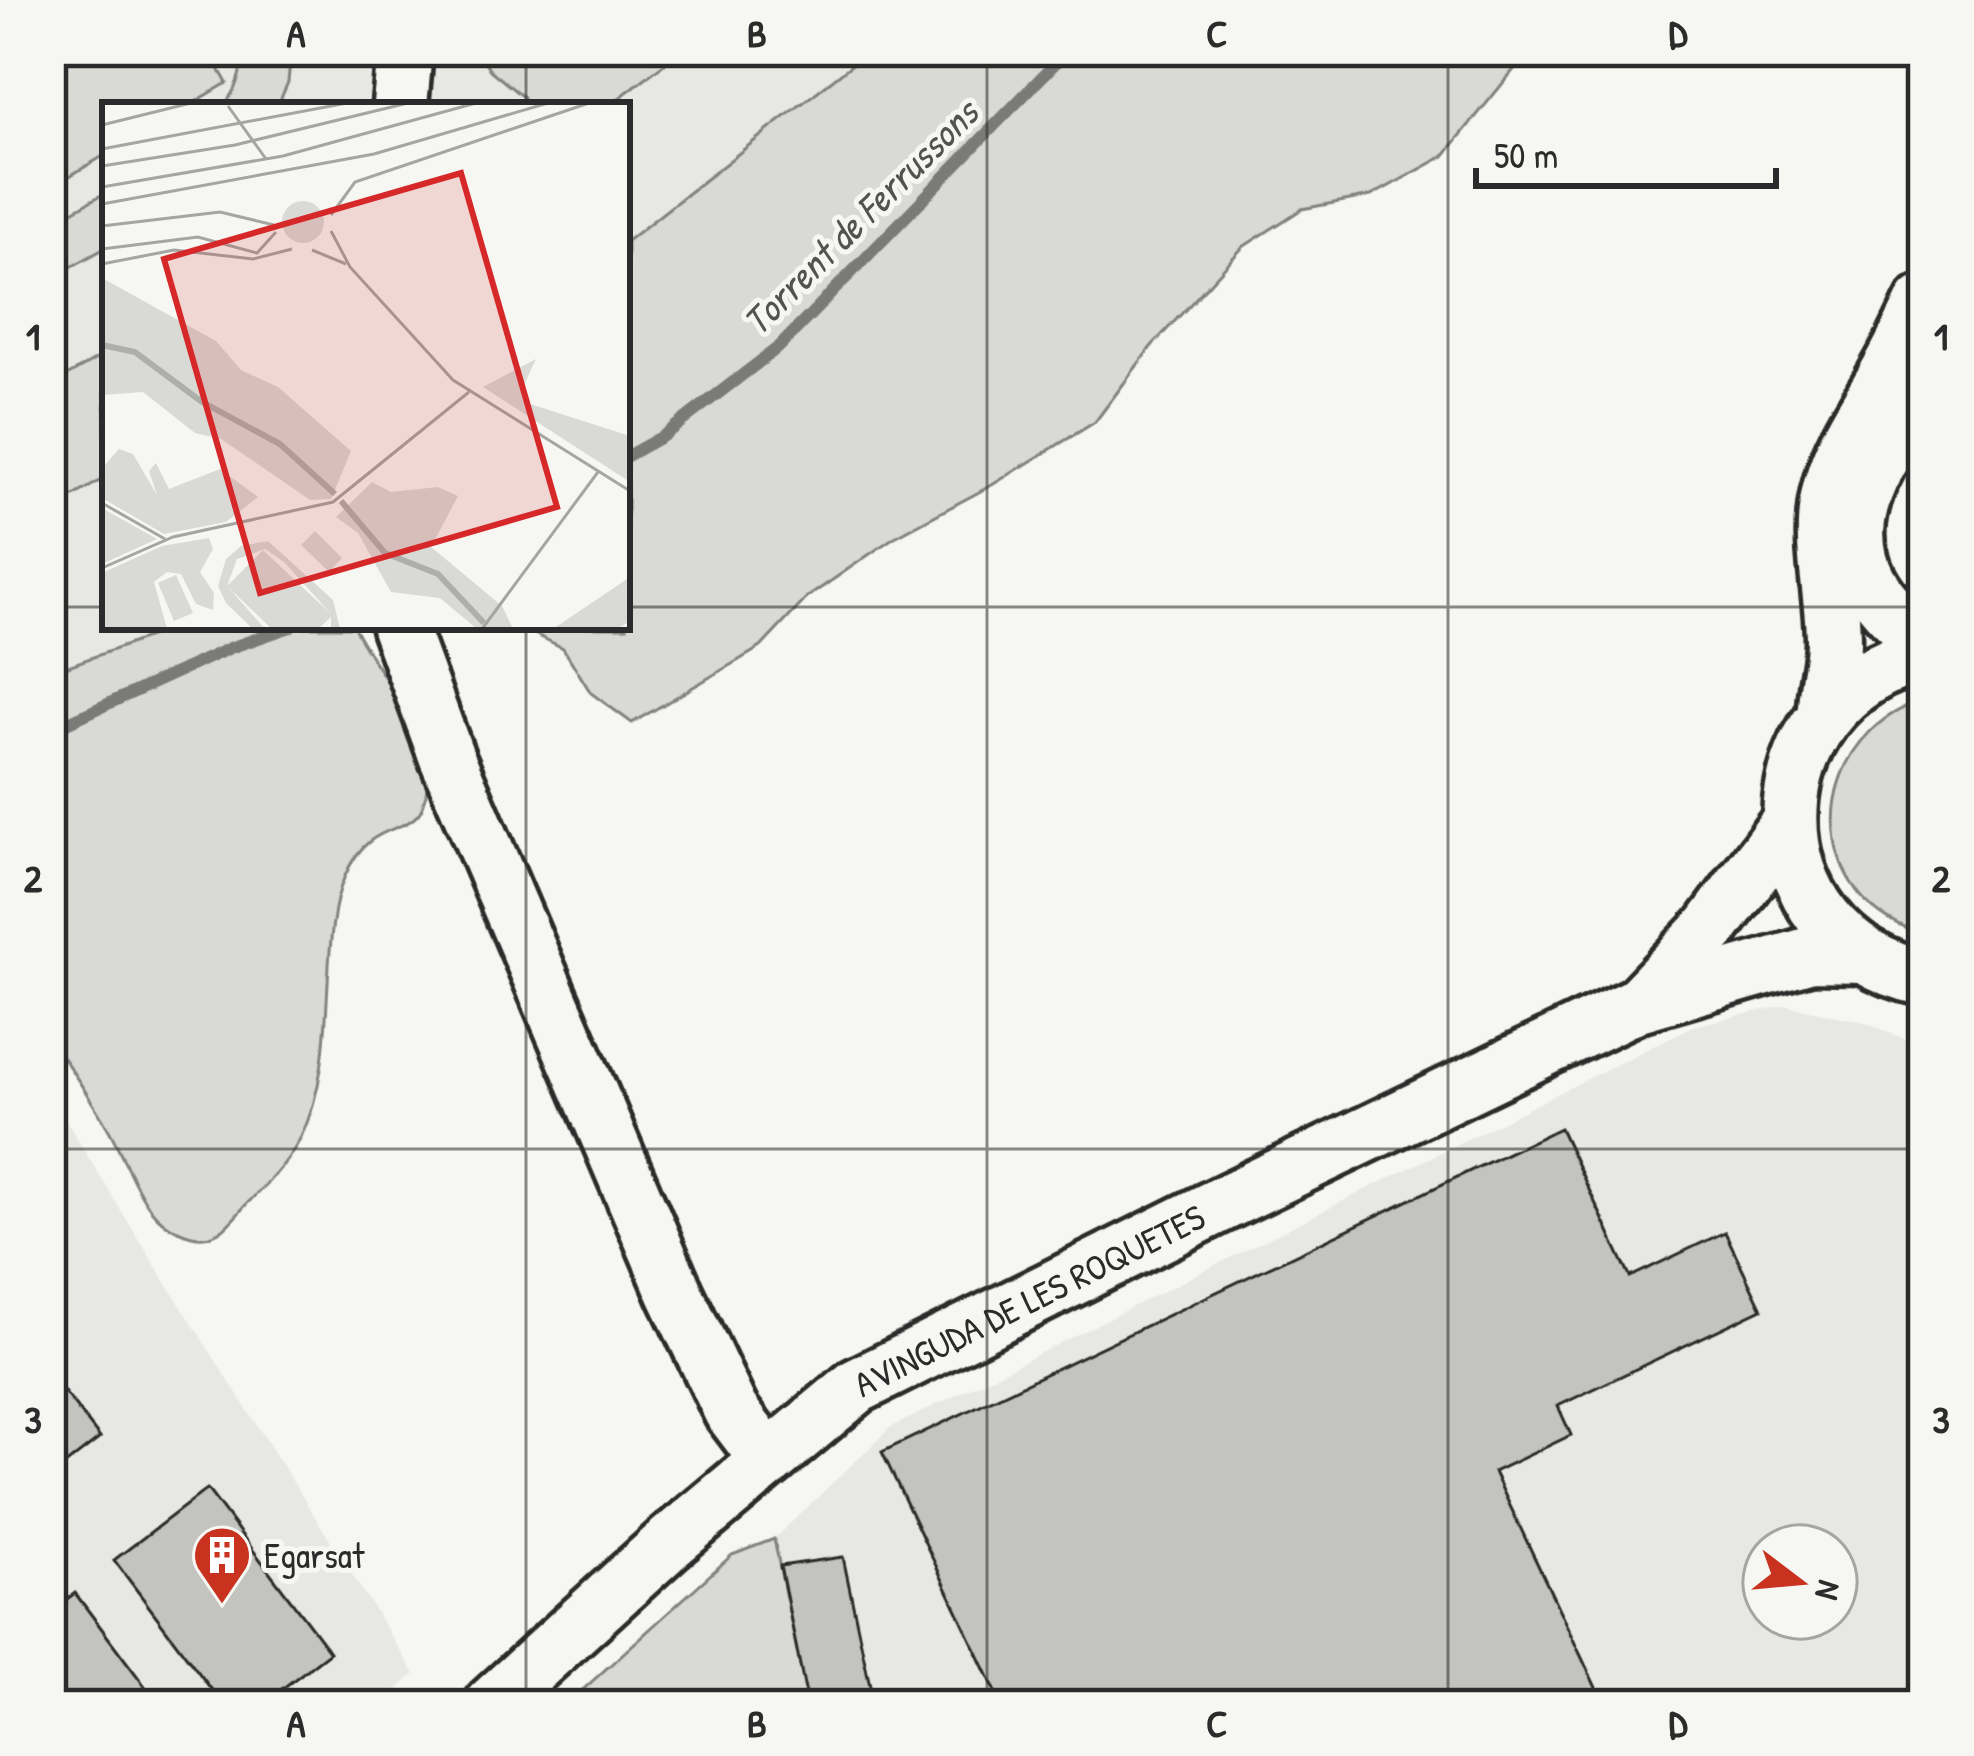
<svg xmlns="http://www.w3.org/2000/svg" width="1974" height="1756" font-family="'Patrick Hand',sans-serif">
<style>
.built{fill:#e7e7e3;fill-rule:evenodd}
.green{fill:#d9d9d5;stroke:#828280;stroke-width:3}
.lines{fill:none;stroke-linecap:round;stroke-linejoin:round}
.stream{stroke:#7a7a78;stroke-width:12}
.building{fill:#c3c3c0;stroke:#2b2b2b;stroke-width:3}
.minor-casing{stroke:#2b2b2b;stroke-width:63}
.minor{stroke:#f6f6f2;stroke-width:54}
.grid{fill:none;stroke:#2b2b2b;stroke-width:3;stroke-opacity:0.55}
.labels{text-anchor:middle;stroke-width:10;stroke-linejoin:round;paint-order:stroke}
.street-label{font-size:36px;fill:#2b2b2b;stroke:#f6f6f2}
.poi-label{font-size:36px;fill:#2b2b2b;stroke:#f6f6f2;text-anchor:start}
.water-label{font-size:39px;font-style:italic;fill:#525251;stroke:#f6f6f2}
.inset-river{fill:none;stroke:#aeaeab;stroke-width:6}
.inset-road{fill:none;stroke:#a5a5a2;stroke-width:3}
.view{fill:#d62828;fill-opacity:0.15;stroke:#d62828;stroke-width:6}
.inset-edge{fill:none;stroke:#2b2b2b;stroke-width:6}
.neatline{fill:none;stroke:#2b2b2b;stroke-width:4.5}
.grid-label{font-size:39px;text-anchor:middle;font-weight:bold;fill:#2b2b2b}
</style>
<rect width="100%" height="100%" fill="#f6f6f2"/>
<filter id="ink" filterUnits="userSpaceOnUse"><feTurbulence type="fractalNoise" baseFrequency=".00833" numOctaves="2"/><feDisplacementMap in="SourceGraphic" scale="24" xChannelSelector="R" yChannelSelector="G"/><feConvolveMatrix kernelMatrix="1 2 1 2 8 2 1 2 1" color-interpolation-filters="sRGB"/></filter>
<g filter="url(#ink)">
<path class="built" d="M51,51H897L627,272V105H105V627H248L51,785Z
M1786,1005L1865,1022L1923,1047V1705H808L774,1539L890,1428L1693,1026ZM1764,1546H1836V1618H1764Z
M51,1096L136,1235L415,1674L379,1705H51Z"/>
<path class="green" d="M51,51H209L227,83L190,105H105V155L51,187Z
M243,51H291L288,82L278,105H224C237,90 242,70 243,51Z
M478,51H681L610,105H523V97L490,70Z
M869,51H1529L1444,156L1371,196L1302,209L1243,247L1151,347L1095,422L992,485L893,538L808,597L761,647L632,723L591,693L563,648L520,627H627V241Z
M105,193V248L51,278V223Z
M105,354V478L60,504L51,488V385Z
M177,627H354C377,675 429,724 427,781C426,831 400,819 370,841C347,859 336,895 333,922C323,994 333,1069 301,1137C288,1164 264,1186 244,1207C229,1224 217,1242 192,1236C139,1223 131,1165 106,1125C89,1097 72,1068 51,1042V672Z
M1923,701V935C1899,927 1877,915 1861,896C1804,827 1840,724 1923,701Z
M774,1539L808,1705H566L732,1555Z"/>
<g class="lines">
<path class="stream" d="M627,456L663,436L780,346L1067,51
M51,730L230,648L290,627"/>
</g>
<path class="building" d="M1560,1128L1630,1277L1725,1232L1762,1309L1558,1406L1571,1435L1494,1472L1600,1696L1582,1705H1002L882,1452Z
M51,1375L100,1438L51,1476Z
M207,1489L330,1652L261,1705H223L114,1560Z
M843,1557L874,1705H808L780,1566Z
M75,1593L159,1705H51V1611Z"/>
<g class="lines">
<defs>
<g id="minor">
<path d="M400,105L405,51"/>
<path d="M1923,400C1853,482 1819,566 1923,638"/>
<path d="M399,627L447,758L675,1293L731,1411L768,1460"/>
<path d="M1923,655C1747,696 1745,939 1923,978"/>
<path d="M1825,715C1824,690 1833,667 1833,641C1833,588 1816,538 1831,485C1842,443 1868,407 1889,370C1902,348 1912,325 1923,303"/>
<path d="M1642,1000L1711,928L1789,822"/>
<path id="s1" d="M491,1705L669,1543L857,1386L1230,1200L1638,1004L1811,954L1864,955"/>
</g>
</defs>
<use href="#minor" class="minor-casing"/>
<use href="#minor" class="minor"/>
</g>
</g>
<path class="grid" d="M526,51V105M987,51V1705M1448,51V1705M51,607H105M627,607H1923M526,627V1705M51,1149H1923"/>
<defs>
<symbol id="building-pin" viewBox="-11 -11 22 30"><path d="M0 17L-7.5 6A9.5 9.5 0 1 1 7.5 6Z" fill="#c8321e" stroke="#f6f6f2"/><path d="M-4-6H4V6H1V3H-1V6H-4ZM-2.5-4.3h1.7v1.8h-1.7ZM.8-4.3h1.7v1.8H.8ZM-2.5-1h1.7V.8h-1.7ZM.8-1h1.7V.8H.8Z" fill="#fff"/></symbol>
</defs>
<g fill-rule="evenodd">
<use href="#building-pin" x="189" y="1522" width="66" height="90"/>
</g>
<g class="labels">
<g class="street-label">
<text dy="13" stroke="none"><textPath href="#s1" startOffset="678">AVINGUDA DE LES ROQUETES</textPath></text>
</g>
<g class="poi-label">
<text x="264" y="1568">Egarsat</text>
</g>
<g class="water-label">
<text transform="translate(860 217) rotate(-45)" y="14">Torrent de Ferrussons</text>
</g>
</g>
<g transform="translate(102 102)">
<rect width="528" height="528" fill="#f6f6f2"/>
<path d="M180 120a21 21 0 1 1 42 0a21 21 0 1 1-42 0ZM0,176L114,239L139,268L176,285L249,349L229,397L208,398L119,337L93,331L41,290L0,293ZM434,257L422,283L428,302L528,334V380L381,285ZM17,347L31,352L55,393L47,369L54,361L67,387L118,367L156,395L124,420L62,432L0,396V366ZM270,380L289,390L336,385L356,394L329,445L400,504L411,527H375L338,496L289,490L256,431L234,415ZM0,406L55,437L0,462ZM213,429L240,456L227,470L199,443ZM107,436L111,447L98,470L112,491L111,508L94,502L79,472L65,470L52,480L65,527H0V471L60,444ZM166,439L231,498L238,527H229V515L216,527H170L126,485L163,527H151L124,501L116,484L124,457L139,444ZM163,447L182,460L229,512L161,448L125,484L135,457ZM74,473L91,511L72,519L56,481ZM528,475V519L515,527H451Z" fill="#d9d9d5" fill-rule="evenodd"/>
<path class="inset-river" d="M0,243L33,250L100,300L178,342L233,392M239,399L283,451L336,472L382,521"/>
<path class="inset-road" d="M126,4L164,57M0,23L89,1M0,47L245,1M0,64L133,43L306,1M0,85L181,54L374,1M0,102L272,52L446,1M229,113L253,80L487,1M0,124L118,110L172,123M229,129L248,165L351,278L528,389M0,147L96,135L155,151L174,130M210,148L244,162M0,162L72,148L151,157L190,147M0,401L63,437M0,466L71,435L231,400L367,290M380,527L496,370"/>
<path class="view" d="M359,71L455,405L158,491L62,157Z"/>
<rect width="528" height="528" class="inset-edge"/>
</g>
<rect width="1974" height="1756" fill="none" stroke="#f6f6f2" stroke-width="132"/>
<g transform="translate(1800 1582) rotate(106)"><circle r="57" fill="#f6f6f2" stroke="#a5a5a2" stroke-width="3"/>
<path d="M0-9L21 45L0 30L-21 45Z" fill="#c8321e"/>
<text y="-18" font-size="33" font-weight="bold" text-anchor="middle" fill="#2b2b2b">N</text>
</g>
<path d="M1476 168v18h300v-18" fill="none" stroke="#2b2b2b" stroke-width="6"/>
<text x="1494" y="168" font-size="36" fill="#2b2b2b" stroke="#f6f6f2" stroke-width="9" paint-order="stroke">50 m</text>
<rect x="66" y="66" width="1842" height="1624" class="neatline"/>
<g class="grid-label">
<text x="296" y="47">A</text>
<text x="757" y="47">B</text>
<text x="1217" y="47">C</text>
<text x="1678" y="47">D</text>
<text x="33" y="350">1</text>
<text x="1941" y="350">1</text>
<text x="33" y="892">2</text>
<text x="1941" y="892">2</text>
<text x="33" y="1433">3</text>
<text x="1941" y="1433">3</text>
<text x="296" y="1737">A</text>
<text x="757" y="1737">B</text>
<text x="1217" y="1737">C</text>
<text x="1678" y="1737">D</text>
</g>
</svg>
